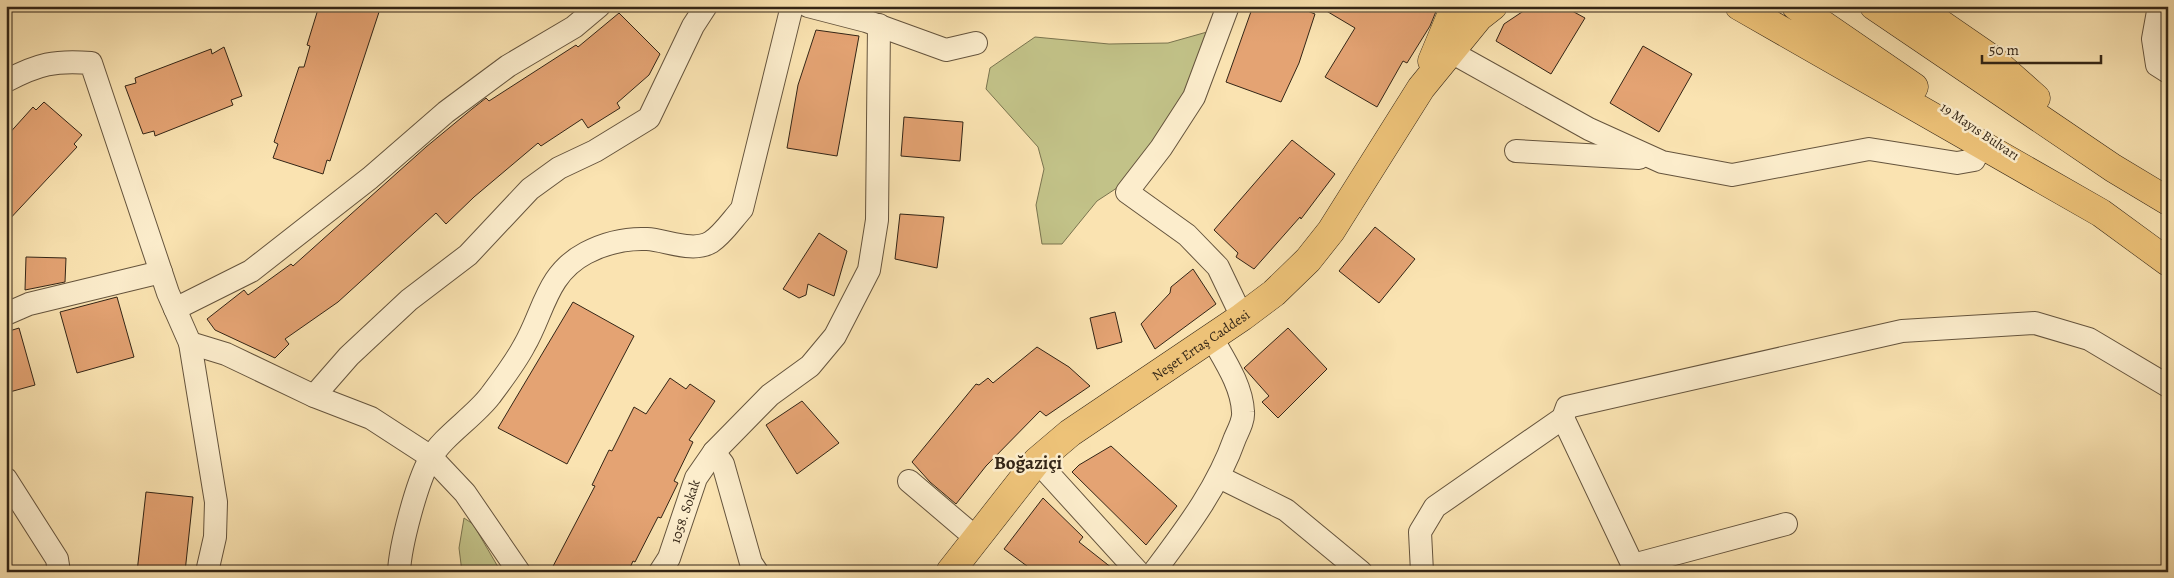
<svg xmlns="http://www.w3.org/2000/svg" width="2174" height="578" font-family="Alegreya,serif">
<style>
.green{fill:#c2c288;stroke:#7a744f}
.building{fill:#e4a373;stroke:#332516}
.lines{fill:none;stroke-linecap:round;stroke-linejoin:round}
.minor-casing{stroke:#65543d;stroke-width:24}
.major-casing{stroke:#332516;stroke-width:29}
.highway-casing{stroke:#332516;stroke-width:29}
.minor{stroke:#fcedcc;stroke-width:22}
.major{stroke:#edc278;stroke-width:28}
.highway{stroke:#edc278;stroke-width:28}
.labels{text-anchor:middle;stroke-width:5;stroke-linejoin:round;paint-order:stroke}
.street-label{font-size:14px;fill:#332516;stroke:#fcedcc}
.district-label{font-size:19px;font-weight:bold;fill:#332516;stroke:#fcedcc}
</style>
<rect width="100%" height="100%" fill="#fae3b1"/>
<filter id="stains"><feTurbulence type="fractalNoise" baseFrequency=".004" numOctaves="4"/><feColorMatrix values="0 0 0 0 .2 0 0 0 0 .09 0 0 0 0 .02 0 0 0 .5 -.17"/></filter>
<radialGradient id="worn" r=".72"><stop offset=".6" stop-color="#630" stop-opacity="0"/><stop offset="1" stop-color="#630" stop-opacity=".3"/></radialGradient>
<path class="green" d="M1207,32L1193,86L1126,182L1097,201L1062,244H1042L1036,205L1044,169L1038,147L986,89L990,68L1035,37L1109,44L1168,43Z
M464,518L473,524L501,572H462L459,548Z"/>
<path class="building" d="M319,6H381L330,161L327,160L323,174L273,158L278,144L274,142L299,67H304L310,46L307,45Z
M1253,6H1295L1315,14L1299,63L1281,102L1226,82Z
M1318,6H1433L1437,9L1430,26L1407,63L1403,61L1377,107L1325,77L1355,28Z
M1531,6H1563L1585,18L1551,74L1496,41L1504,24Z
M619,13L660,54L649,75L617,103L620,108L588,128L582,119L541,146L538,143L474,197L446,224L436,213L338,302L285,339L289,344L275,358L215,330L207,319L244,290L248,295L291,264L293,266L426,147L472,109L486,98L489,101L576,45L578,47Z
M816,30L859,36L837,156L787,148L798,85Z
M1643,46L1692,74L1659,132L1610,103Z
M224,47L242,96L231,100L233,105L155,136L154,131L143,134L125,86L136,83L135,78L211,49L212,54Z
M44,102L82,135L74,144L77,147L6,223V137L33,107L36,110Z
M904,117L963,122L960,161L901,156Z
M1292,140L1335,174L1301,219L1300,217L1254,269L1236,257L1238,253L1214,230Z
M900,214L944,217L937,268L895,259Z
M1375,227L1415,259L1379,303L1339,271Z
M819,233L847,251L834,296L808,284L806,295L799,298L783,289Z
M26,257L66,258L65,282L25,290Z
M1193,269L1216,304L1155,349L1141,324L1170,293L1171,287Z
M117,297L134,357L77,373L60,312Z
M573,302L634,336L567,464L498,428Z
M1115,312L1122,342L1097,349L1090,318Z
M19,328L35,385L6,393V332Z
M1288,328L1327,369L1278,418L1262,402L1269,396L1244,368Z
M1037,347L1069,367L1090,386L1046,416L1040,411L986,466L956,504L930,482L912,462L976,384L979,385L988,378L993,383Z
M670,378L686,389L690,384L715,401L689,440L693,442L674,481L678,483L661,518L658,517L635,562L633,561L628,572H550L595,486L592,485L609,450L612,451L634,407L646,414Z
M802,401L839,443L797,474L766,425Z
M1111,446L1177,506L1146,545L1072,472L1079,465Z
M146,492L193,497L185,572H137Z
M1043,498L1083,537L1079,542L1117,572H1035L1004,549Z"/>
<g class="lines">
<defs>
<g id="minor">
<path d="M808,6L866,21L946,50L976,43"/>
<path d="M1228,6L1194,97L1161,148L1127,192L1187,235L1218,267L1242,317"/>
<path d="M2159,6L2153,39L2157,65L2168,72"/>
<path d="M1451,52L1589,129L1662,162L1732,175L1869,149L1957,163L1974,160L1982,144"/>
<path d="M6,81C38,64 55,60 91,63L168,293L190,343L226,354L314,396L371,418L431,457L465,493L519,572"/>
<path d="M1516,151L1639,158"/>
<path d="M175,309L251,271L370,178L446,112L508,66L574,27L599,6"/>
<path d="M6,314L29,304L161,272"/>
<path d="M190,343L216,502L215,537L207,572"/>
<path d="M314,396L349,356L409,300L468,255L530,189L559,168L595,151L649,118L693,26L706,6"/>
<path d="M1563,418L1636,572"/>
<path d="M714,452L723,464L751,563L757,572"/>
<path d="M1037,461L1138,572"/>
<path d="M1219,477L1286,510L1361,572"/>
<path d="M6,479L57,559L59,572"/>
<path d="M909,481L976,538"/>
<path d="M1633,565L1786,524"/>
<path d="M399,572C400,546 417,482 430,459C442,437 474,417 490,396C502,380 515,363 524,346C544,312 546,274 586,253C605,243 625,238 647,239C666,240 693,253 711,242C723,234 732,220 742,209L792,6"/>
<path id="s1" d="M660,572L669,558L696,478L714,452L770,395L810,366L835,336L869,270L877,220L879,25"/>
<path d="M1154,572C1186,529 1217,489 1235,438C1238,431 1244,420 1243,412C1242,386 1225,361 1212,338"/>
<path d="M1422,572L1420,532L1435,507L1563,418L1567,407L1902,331L2035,323L2089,339L2168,386"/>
</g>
<g id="major">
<path d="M1432,61L1455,6"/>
<path id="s2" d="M950,572L1037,461L1070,433L1242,317L1274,293L1308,260L1331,231L1421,88L1479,17L1493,6"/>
</g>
<path id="highway" d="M1739,6L2101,213L2168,262
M1796,6L1914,87
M1874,6L2113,168L2168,201
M1915,6L1992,59L2036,98"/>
</defs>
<use href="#minor" class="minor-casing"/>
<use href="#major" class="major-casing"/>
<use href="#highway" class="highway-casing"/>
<use href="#minor" class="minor"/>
<use href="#major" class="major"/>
<use href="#highway" class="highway"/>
</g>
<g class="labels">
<g class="street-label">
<text transform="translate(1980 131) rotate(34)" y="5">19 Mayıs Bulvarı</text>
<text dy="5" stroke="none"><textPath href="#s2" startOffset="342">Neşet Ertaş Caddesi</textPath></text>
<text dy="5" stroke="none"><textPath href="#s1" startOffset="66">1058. Sokak</textPath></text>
</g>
<g class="district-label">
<text x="1028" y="469">Boğaziçi</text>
</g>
</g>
<rect width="2174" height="578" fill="none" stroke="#fae3b1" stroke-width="25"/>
<rect x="8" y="8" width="2159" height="563" fill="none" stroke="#332516" stroke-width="2.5"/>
<rect x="12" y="12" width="2149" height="553" fill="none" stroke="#332516"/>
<path d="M1982 55v8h119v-8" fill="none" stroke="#332516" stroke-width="2.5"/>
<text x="1989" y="55" font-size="15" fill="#332516" stroke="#fcedcc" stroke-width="4" paint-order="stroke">50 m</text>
<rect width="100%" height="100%" filter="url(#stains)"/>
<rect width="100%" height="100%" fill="url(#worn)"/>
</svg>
